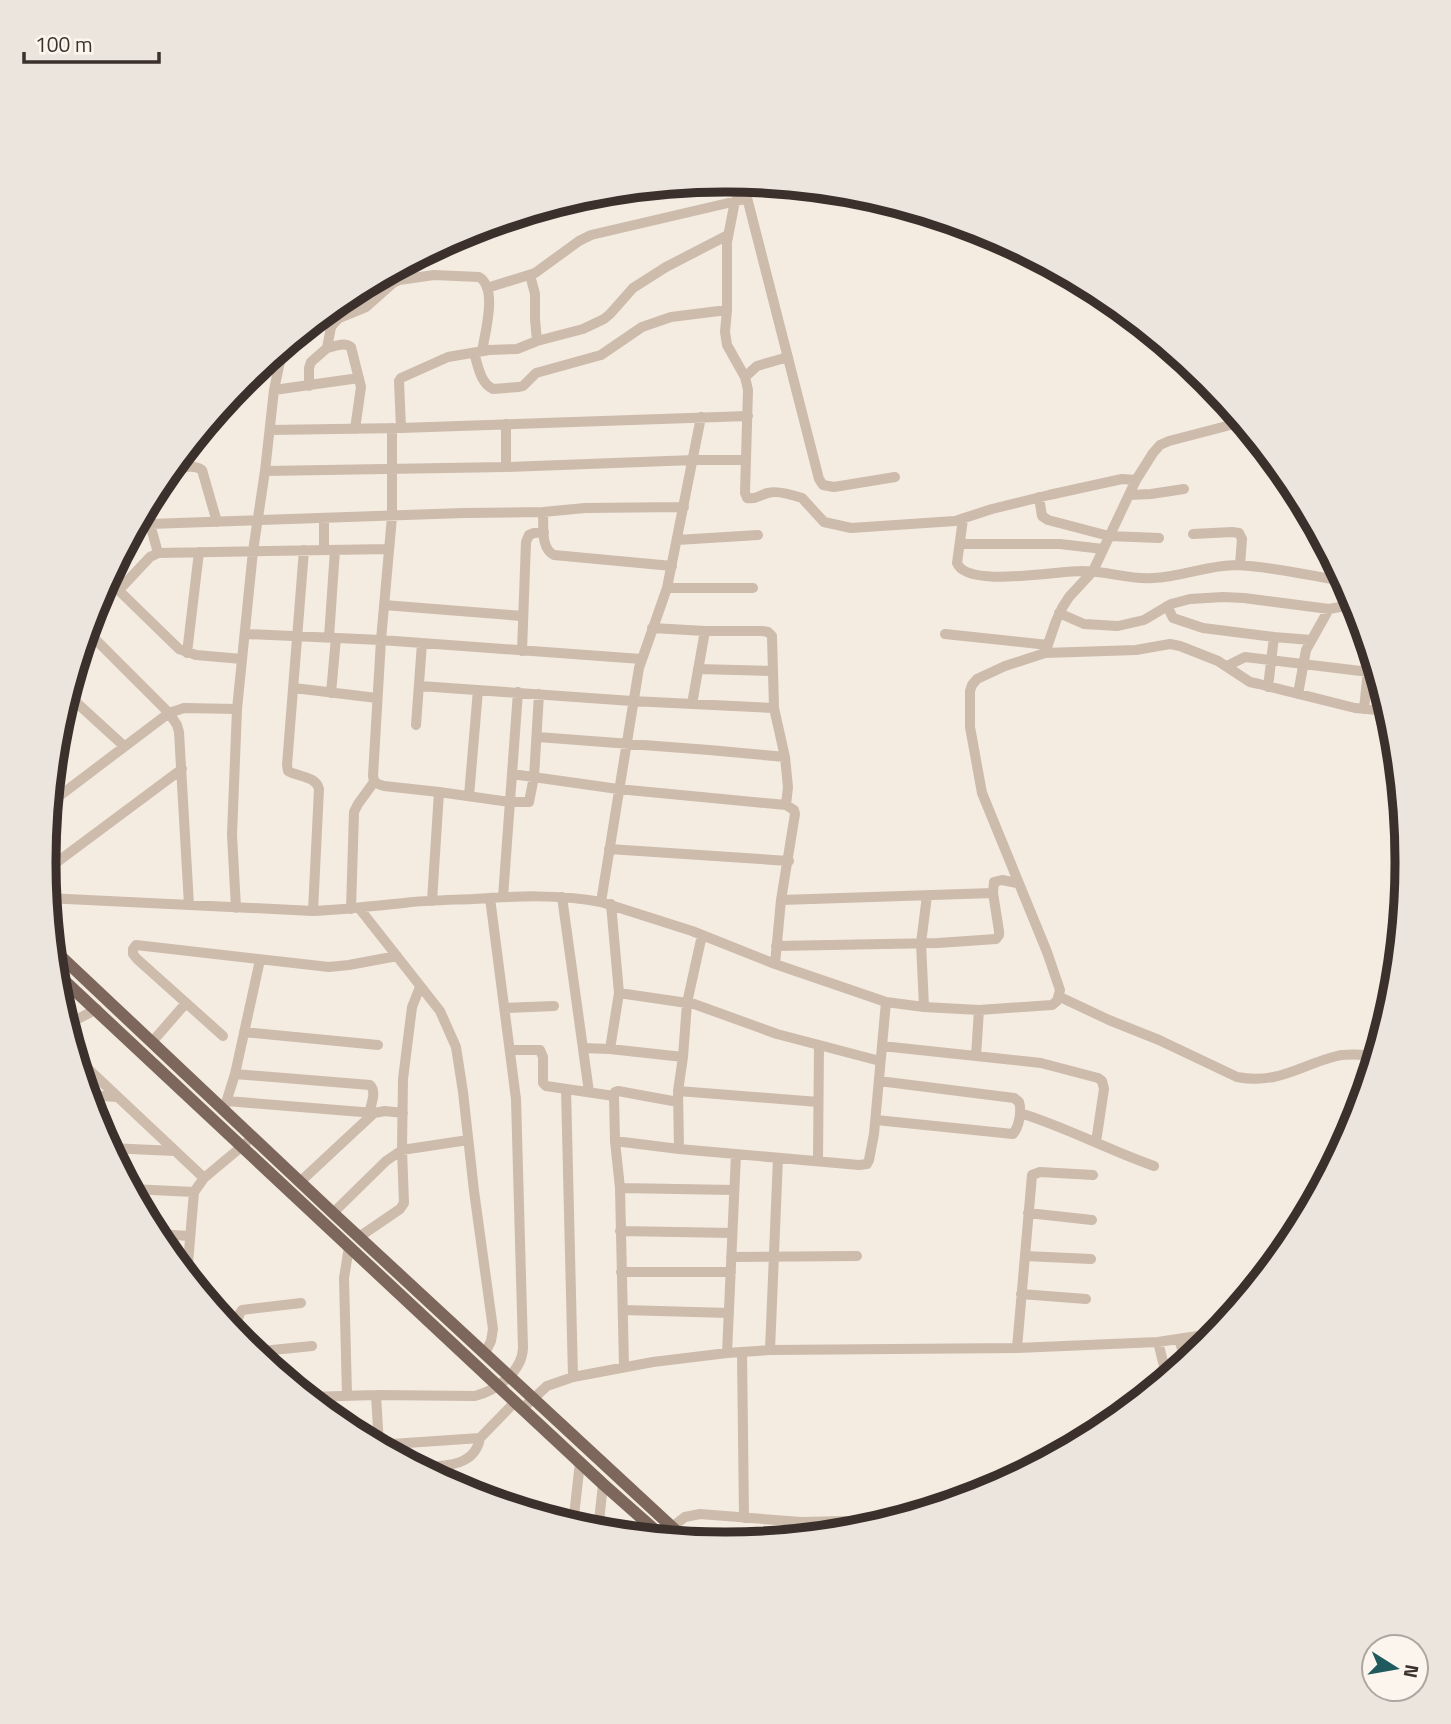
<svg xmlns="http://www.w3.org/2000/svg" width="1451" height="1724" font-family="'Titillium Web',sans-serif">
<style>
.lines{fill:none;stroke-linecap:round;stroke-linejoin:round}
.minor{stroke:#cdbbac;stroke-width:10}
.major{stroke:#7d675c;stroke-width:12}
.rim{fill:none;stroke:#3b302b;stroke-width:9}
</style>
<rect width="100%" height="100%" fill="#f4ebe1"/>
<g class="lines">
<path class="minor" d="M743,182L819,479L823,485L834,487L895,477
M735,201L727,242V310L725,332L727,345L745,377L748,390L745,493L747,498C756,500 759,495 768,493C777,490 793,495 802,498L824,522L851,528L955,521L992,509L1049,495L1122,479L1136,480
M530,275L535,294V319L537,341
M487,288L535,273L579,241L591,235L741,200
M357,290L366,307
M327,348C335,346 344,342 351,347L361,387L355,429
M474,353C478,365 480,383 493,389L519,387L523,386L536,373L601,355L642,327L671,317L727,310
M745,377L757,366L788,357
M238,386L242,381
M309,386V368L311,362L327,348L331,327L335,322L339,318L366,307L393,283L399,280L434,275L479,277C498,288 485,333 482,351
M274,390L359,378
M392,428V517L381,640L373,776C374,783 377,784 384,786L439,792L510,802H529L534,777L539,694
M401,428L399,381L401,378L448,357L489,350L517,349L537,341L583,329L604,319L610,314L633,288L666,267L728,235
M270,430L401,428L748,416
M506,467V424
M169,471C180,469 192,463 202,470L217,522
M265,471L506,467L694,460H746
M1129,495L1151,494L1184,489
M1039,497L1042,516L1048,520L1109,536L1159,538
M543,512C544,526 540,548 554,555L672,566
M963,519L957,563C967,589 1059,570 1084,571C1107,571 1130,580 1153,578C1181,577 1208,565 1237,565C1266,566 1302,574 1332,579H1343
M150,524L158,553
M1193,534L1232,532L1239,533L1242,539L1240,565
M131,535L141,527L150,524L463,513L543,512L585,508L684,507
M677,540L758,535
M960,544H1060L1103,549
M304,550L287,765L288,771C298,777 316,776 319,789L313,911
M324,550V518
M107,579L179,649L196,655L242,659
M667,588H753
M119,590L150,557L158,553L389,549
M384,605L522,616
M1167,606L1173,618L1203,628L1274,637L1311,640
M1059,613L1084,624L1118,626L1144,620L1171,604L1190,599L1223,597L1244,598L1329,609L1356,604
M652,628L705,631H762L768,632L772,636L774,708L785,757L788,787L786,805
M87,631L169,713L177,725L179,732L189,905
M246,634L381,640L641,659
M945,634L1048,645
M329,637L335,550
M522,651L526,542L529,535L534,533L544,532
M187,653L199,552
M1045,653L1056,621L1062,608L1069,597L1093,571L1136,480L1153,453L1160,445L1169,441L1242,422
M1227,666L1245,657L1377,673
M698,669L773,671
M420,686L632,701L774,708
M1268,687L1274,637
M294,688L377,698
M331,693L336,638
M67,694L124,746
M1298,694L1306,650L1329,609
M692,704L705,631
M1364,709L1370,651
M416,725L422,643
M538,737L709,750L785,757
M512,774L618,789L786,805L794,810L795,814L781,900L775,964
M469,796L478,690
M50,803L169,713L184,708L237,709
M609,849L789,861
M45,871L182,769
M503,897L518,692
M562,897L589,1092
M47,898L313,911C343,910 373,906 404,903C427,900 450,900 473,899C516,896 559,894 601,902L692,931L775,964L886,1002L924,1007L979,1010L1052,1005L1057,1001L1060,990L1047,952L982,793L970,727V691L972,685L977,679L1005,666L1045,653L1136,650L1170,644L1180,646L1218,661L1250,682L1259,684L1355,708L1389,711
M781,900L993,893
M432,901L439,792
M601,902L639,668L667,588L701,417
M236,908L232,835L237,709L253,551L265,471L274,390L283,347
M359,908L440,1011L456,1047L463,1092L474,1191L493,1329L491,1341L485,1353
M351,909L354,812L358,804L374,782
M776,946L938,943L996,939L999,935V931L993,893L994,882L1002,880L1017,883
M619,993L694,1004L777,1034L880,1061
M1060,997L1109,1020L1159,1040L1237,1077C1278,1085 1300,1065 1337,1056C1350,1053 1363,1055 1376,1056
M924,1007L921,943L927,896
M505,1008L554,1006
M66,1025L97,1009
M244,1032L378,1045
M223,1036L137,959L133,954V949L136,945L329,967L349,965L397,956
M152,1042L186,1003
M882,1046L1041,1063L1098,1078L1102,1081L1104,1089L1096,1142
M583,1048L610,1049L683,1057
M610,1049L619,993L611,904
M510,1050H540L543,1057V1083L546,1086L614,1096
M976,1056L979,1010
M85,1066L204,1178
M235,1074L370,1085C377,1092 371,1104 369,1113
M566,1089L573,1377
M678,1091L818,1102
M87,1095L117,1097
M227,1101L374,1113
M224,1109L235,1074L260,960
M1020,1113C1066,1127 1108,1150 1154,1166
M876,1120L1013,1134C1019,1127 1022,1111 1019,1102L1014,1098L879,1081
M615,1141L679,1149L859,1165L867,1164L869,1160L874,1134L886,1002
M109,1148L175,1151
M679,1149L678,1091L683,1057L687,1003L702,935
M818,1161L819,1045
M301,1181L374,1113L385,1111L403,1113
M620,1188L734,1190
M131,1189L194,1192
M333,1213L386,1161L402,1150L468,1140
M1028,1213L1092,1220
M620,1231L732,1233
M155,1234L190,1236
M359,1237L400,1209L404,1203L402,1150L403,1079L412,1007L420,987
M1025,1256L1091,1259
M731,1257L857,1256
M621,1272H731
M187,1275L194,1192L204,1178L246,1143
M1021,1294L1086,1299
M623,1310L729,1313
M233,1332L240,1313L242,1310L301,1303
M1179,1339L1186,1362
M1158,1342L1167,1378
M1017,1348L1032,1175L1040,1172L1093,1175
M770,1350L778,1158
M253,1352L312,1346
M742,1352L744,1518
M727,1353L736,1154
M624,1367L620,1188L615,1141L614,1096L615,1092L618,1091L678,1102
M347,1395L344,1278L349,1247
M376,1395L379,1446
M307,1397L376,1395L475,1396C497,1390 522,1372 523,1348L516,1099L490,898
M522,1409L547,1386L573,1377L653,1362L727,1353L770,1350L1017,1348L1158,1342L1217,1333
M377,1445L480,1438L515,1402
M419,1467C441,1466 475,1468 480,1438
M573,1525L580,1462
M672,1527L685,1517L700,1514L801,1522L893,1520
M598,1531L603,1484
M800,1536L801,1522"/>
<path class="major" d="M52,948L333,1213L686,1540
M54,971L515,1402L603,1484L664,1538"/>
</g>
<path d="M0 0H1451V1724H0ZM725 192H726A669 669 0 0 1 1395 861V863A669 669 0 0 1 726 1532H725A669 669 0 0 1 56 863V861A669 669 0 0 1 725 192Z" fill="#ece5de" fill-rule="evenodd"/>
<path class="rim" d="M725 192H726A669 669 0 0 1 1395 861V863A669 669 0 0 1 726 1532H725A669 669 0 0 1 56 863V861A669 669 0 0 1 725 192Z"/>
<g transform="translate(1395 1668) rotate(101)"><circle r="33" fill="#fbf5ee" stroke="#aea6a0" stroke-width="2"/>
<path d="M0-5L12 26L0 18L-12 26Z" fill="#1f5a5e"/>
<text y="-10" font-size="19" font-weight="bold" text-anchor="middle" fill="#3b302b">N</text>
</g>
<path d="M24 52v10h135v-10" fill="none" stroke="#3b302b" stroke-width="3.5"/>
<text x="35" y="52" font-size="21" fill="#3b302b" stroke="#fbf5ee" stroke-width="5" paint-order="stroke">100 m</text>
</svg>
